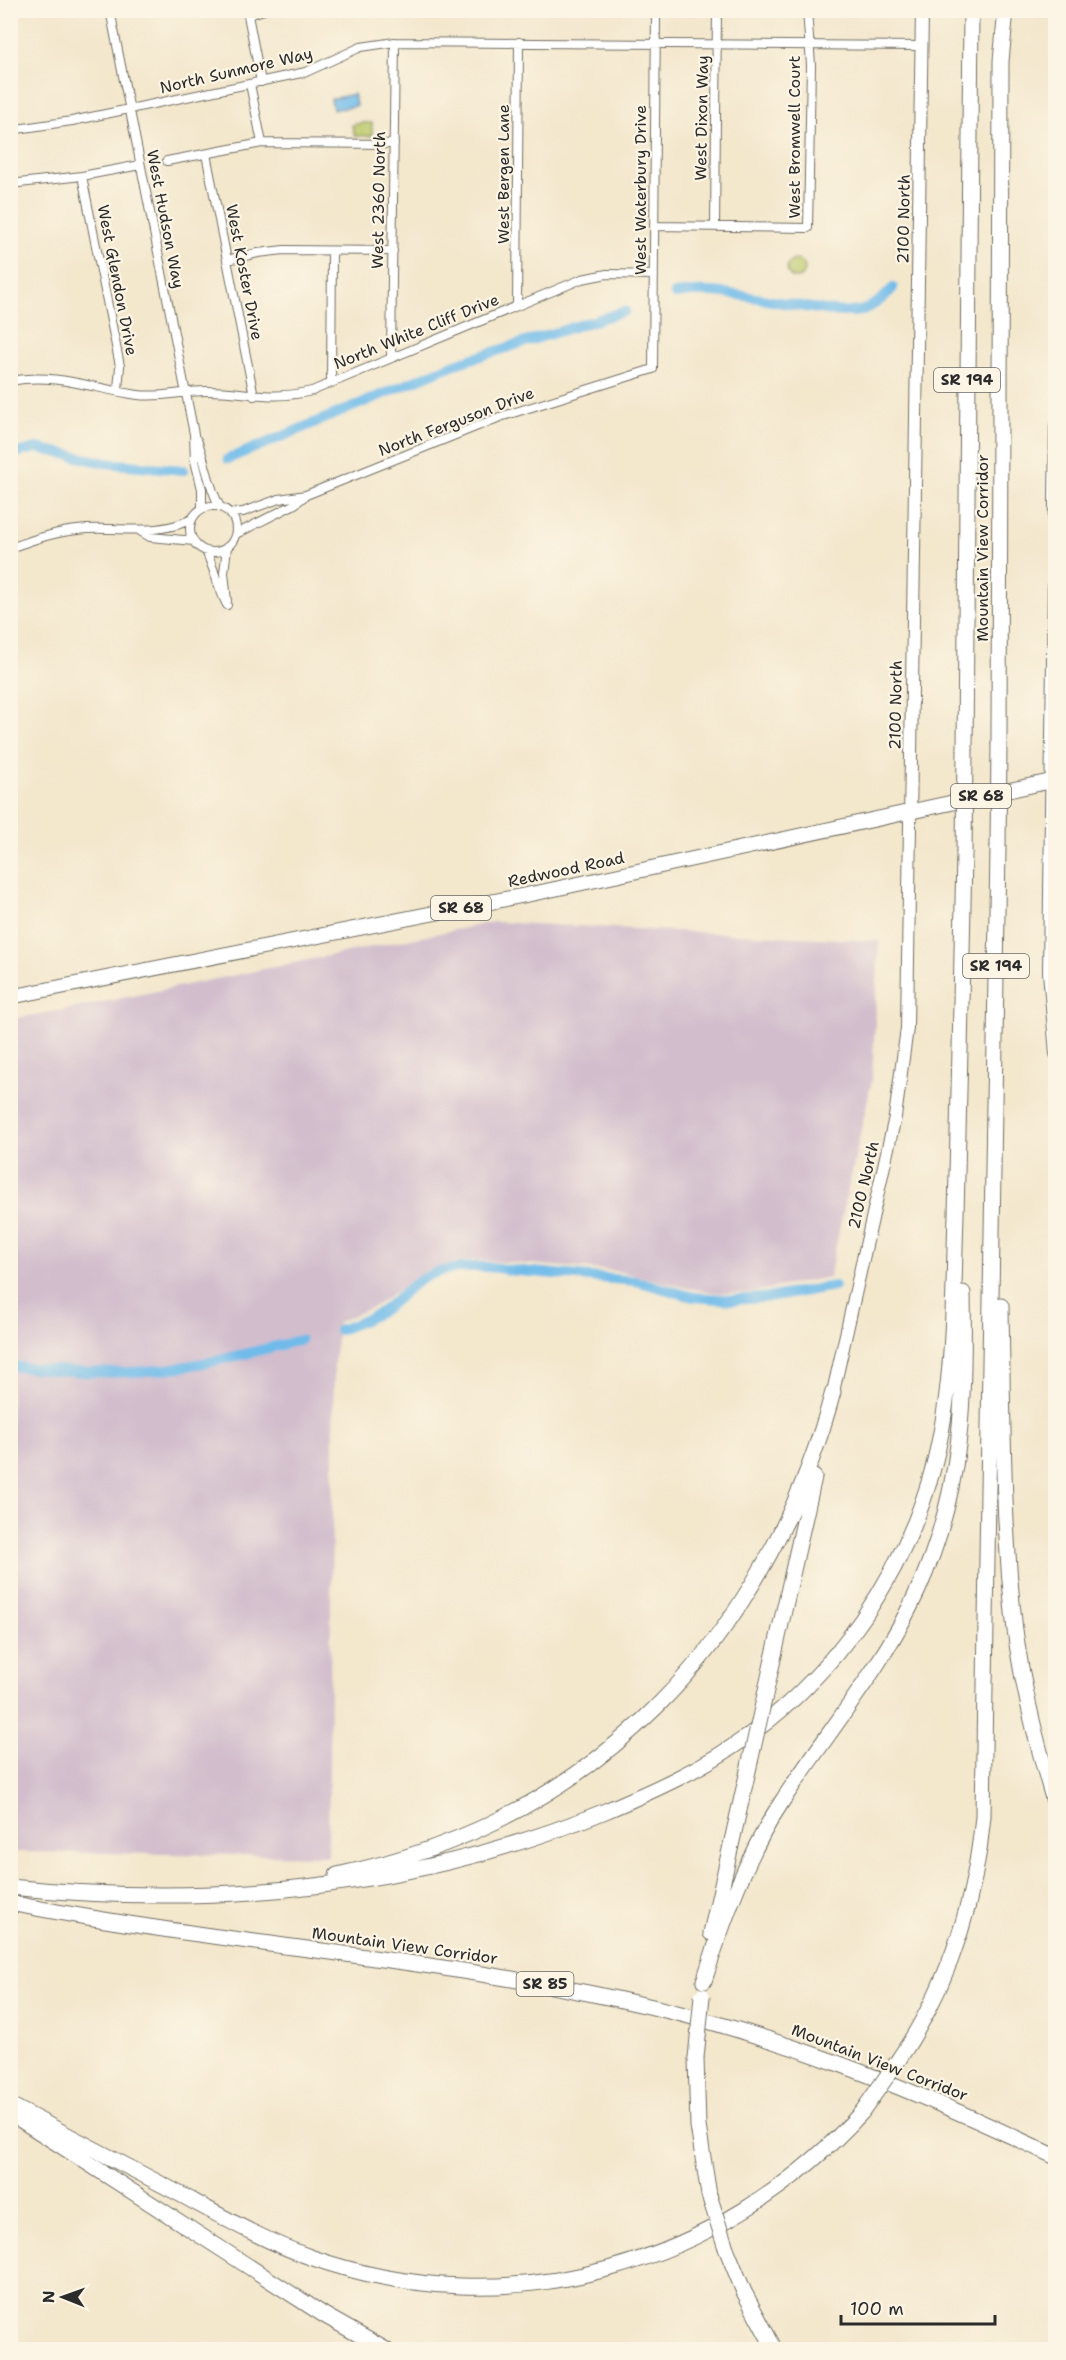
<svg xmlns="http://www.w3.org/2000/svg" width="1066" height="2360" font-family="'Shantell Sans',sans-serif">
<style>
.industrial{fill:#d1bdcc}
.green{fill:#bbc96b;stroke:#737a4b;stroke-width:1.5}
.water{fill:#70bbea;stroke:#4e738a;stroke-width:1.5}
.lines{fill:none;stroke-linecap:round;stroke-linejoin:round}
.canal{stroke:#70bbea;stroke-width:10}
.minor-casing{stroke:#716d63;stroke-width:10}
.secondary-casing{stroke:#716d63;stroke-width:14}
.primary-casing{stroke:#716d63;stroke-width:16}
.trunk-casing{stroke:#716d63;stroke-width:17}
.minor{stroke:#fff;stroke-width:8}
.secondary{stroke:#fff;stroke-width:12}
.primary{stroke:#fff;stroke-width:14}
.trunk{stroke:#fff;stroke-width:15}
.trunk-bridge-casing{stroke:#716d63;stroke-width:17;stroke-linecap:butt}
.trunk-bridge{stroke:#fff;stroke-width:15}
.labels{text-anchor:middle;stroke-width:4.5;stroke-linejoin:round;paint-order:stroke}
.shield{fill:#fcf5e5;stroke:#6a6863;stroke-width:1.5}
.shield-label{font-size:15px;font-weight:bold;fill:#2b2b2b}
.street-label{font-size:16px;fill:#2b2b2b;stroke:#fcf5e5}
</style>
<rect width="100%" height="100%" fill="#fcf5e5"/>
<filter id="ink" filterUnits="userSpaceOnUse"><feTurbulence type="fractalNoise" baseFrequency=".0167" numOctaves="2"/><feDisplacementMap in="SourceGraphic" scale="12" xChannelSelector="R" yChannelSelector="G"/><feConvolveMatrix kernelMatrix="1 2 1 2 8 2 1 2 1" color-interpolation-filters="sRGB"/></filter>
<filter id="wash" filterUnits="userSpaceOnUse"><feTurbulence type="fractalNoise" baseFrequency=".008" numOctaves="4" result="noise"/><feDisplacementMap in="SourceGraphic" scale="24" xChannelSelector="R" yChannelSelector="G"/><feGaussianBlur stdDeviation="1.35" result="paint"/><feColorMatrix in="noise" values="0 0 0 0 0 0 0 0 0 0 0 0 0 0 0 0 0 1.4 0 .05"/><feComposite in="paint" operator="in"/></filter>
<g filter="url(#wash)">
<rect width="100%" height="100%" fill="#f3e7cc"/>
<path class="industrial" d="M494,922L879,941L872,1080L829,1277L749,1293H719L687,1288L617,1271L477,1260L457,1262L426,1271L375,1306L338,1322L334,1365L328,1856L11,1852V1019L74,1008Z"/>
<path class="green" d="M361,123H372V136H355L352,125Z
M787 269a9 9 0 1 1 18 0a9 9 0 1 1-18 0Z"/>
<path class="water" d="M354,94L356,106L333,110L331,99Z"/>
<g class="lines">
<path class="canal" d="M675,294C718,286 769,302 812,308C827,310 844,314 859,311C872,308 884,298 893,288
M10,457L16,453L37,448L106,463L184,470
M228,459L455,364L625,311
M339,1330C355,1324 371,1319 385,1309C398,1299 408,1287 422,1279C444,1266 484,1264 508,1270L636,1281L693,1297L733,1300L773,1297L834,1286
M10,1366C61,1371 115,1376 166,1369C211,1364 256,1351 300,1340"/>
</g>
</g>
<g filter="url(#ink)">
<g class="lines">
<defs>
<path id="minor" d="M110,10L194,434L195,461L202,489V508
M247,10L261,82
M248,15L264,10
M250,84L262,143
M10,130L72,121L306,72L361,47L395,42L922,46
M206,154L254,396
M167,161L262,143L394,144
M82,176L120,366L118,390
M10,184L82,176L140,165
M654,226L808,228L811,65L807,10
M715,226L717,10
M227,260L258,253L284,250L393,251
M517,306L519,42
M391,358L395,42
M10,381C57,372 93,389 138,395C160,398 184,391 207,391C247,391 269,401 312,391L582,279L607,274L654,275
M331,383L332,251
M197,440C206,462 208,486 220,507
M190 529a23 23 0 1 1 46 0a23 23 0 1 1-46 0Z
M230,513L243,512L279,499L306,495L500,417L653,369L656,10
M140,531L150,537L194,541
M236,534L295,504L306,495
M10,548C38,538 58,531 87,529C123,527 158,536 192,519
M206,551C214,568 218,588 227,605
M227,601L224,573L227,547"/>
<path id="secondary" d="M1056,426L1049,972L1056,1054
M833,1392L895,1117L907,1028L922,10"/>
<path id="primary" d="M10,997L541,892L1056,780"/>
<path id="trunk" d="M999,743L1001,61L1006,10
M965,749L971,10
M1001,1306C1003,1414 1002,1522 1015,1630C1023,1690 1038,1749 1056,1808
M767,1686L814,1477
M337,1875C595,1821 765,1642 833,1392
M10,1887C212,1908 414,1889 603,1812C653,1791 704,1768 748,1736C836,1673 903,1576 932,1472C955,1388 953,1301 956,1215C959,1094 962,974 964,853
M10,1903C211,1943 417,1956 617,1999C771,2031 914,2089 1056,2157
M711,1933L750,1762
M704,1981C724,1919 745,1858 781,1803C827,1732 883,1668 918,1590C963,1490 965,1400 963,1293
M696,2058L698,2126L709,2195
M899,2059C949,1985 975,1905 983,1816L998,847
M10,2105C66,2134 122,2164 178,2193C221,2216 264,2241 310,2257C509,2328 722,2266 862,2112
M21,2120L324,2315L386,2350
M726,2248L744,2292L775,2350"/>
</defs>
<use href="#minor" class="minor-casing"/>
<use href="#secondary" class="secondary-casing"/>
<use href="#primary" class="primary-casing"/>
<use href="#trunk" class="trunk-casing"/>
<use href="#minor" class="minor"/>
<use href="#secondary" class="secondary"/>
<use href="#primary" class="primary"/>
<use href="#trunk" class="trunk"/>
<defs>
<path id="trunk-bridge" d="M998,847L999,743
M964,853L965,749
M750,1762L767,1686
M696,2058L702,1996
M862,2112L899,2059
M709,2195L726,2248"/>
</defs>
<use href="#trunk-bridge" class="trunk-bridge-casing"/>
<use href="#trunk-bridge" class="trunk-bridge"/>
</g>
</g>
<g class="labels">
<g class="shield">
<rect x="934" y="368" width="66" height="24" rx="4.5"/>
<rect x="951" y="784" width="60" height="24" rx="4.5"/>
<rect x="431" y="896" width="60" height="24" rx="4.5"/>
<rect x="963" y="954" width="66" height="24" rx="4.5"/>
<rect x="516.5" y="1972" width="57" height="24" rx="4.5"/>
</g>
<g class="shield-label">
<text x="967" y="385">SR 194</text>
<text x="981" y="801">SR 68</text>
<text x="461" y="913">SR 68</text>
<text x="996" y="971">SR 194</text>
<text x="545" y="1989">SR 85</text>
</g>
<g class="street-label">
<text transform="translate(236 70) rotate(-13)" y="6">North Sunmore Way</text>
<text transform="translate(701 118) rotate(-89)" y="6">West Dixon Way</text>
<text transform="translate(794 137) rotate(-90)" y="6">West Bromwell Court</text>
<text transform="translate(503 174) rotate(-90)" y="6">West Bergen Lane</text>
<text transform="translate(640 190) rotate(-90)" y="6">West Waterbury Drive</text>
<text transform="translate(378 200) rotate(-89)" y="6">West 2360 North</text>
<text transform="translate(166 219) rotate(79)" y="6">West Hudson Way</text>
<text transform="translate(903 219) rotate(-89)" y="6">2100 North</text>
<text transform="translate(245 272) rotate(79)" y="6">West Koster Drive</text>
<text transform="translate(118 280) rotate(79)" y="6">West Glendon Drive</text>
<text transform="translate(416 331) rotate(-22)" y="6">North White Cliff Drive</text>
<text transform="translate(456 421) rotate(-21)" y="6">North Ferguson Drive</text>
<text transform="translate(982 548) rotate(-90)" y="6">Mountain View Corridor</text>
<text transform="translate(895 705) rotate(-89)" y="6">2100 North</text>
<text transform="translate(566 869) rotate(-12)" y="6">Redwood Road</text>
<text transform="translate(863 1185) rotate(-77)" y="6">2100 North</text>
<text transform="translate(405 1945) rotate(8)" y="6">Mountain View Corridor</text>
<text transform="translate(880 2062) rotate(21)" y="6">Mountain View Corridor</text>
</g>
</g>
<rect width="1066" height="2360" fill="none" stroke="#fcf5e5" stroke-width="36"/>
<g transform="translate(63 2297) rotate(271)" stroke="#fcf5e5" stroke-width="4.5" paint-order="stroke">
<path d="M0-4.5L10 22L0 15L-10 22Z" fill="#2b2b2b"/>
<text y="-9" font-size="16" font-weight="bold" text-anchor="middle" fill="#2b2b2b">N</text>
</g>
<path d="M841 2315v9h154v-9" fill="none" stroke="#2b2b2b" stroke-width="3"/>
<text x="850" y="2315" font-size="18" fill="#2b2b2b" stroke="#fcf5e5" stroke-width="4.5" paint-order="stroke">100 m</text>
</svg>
